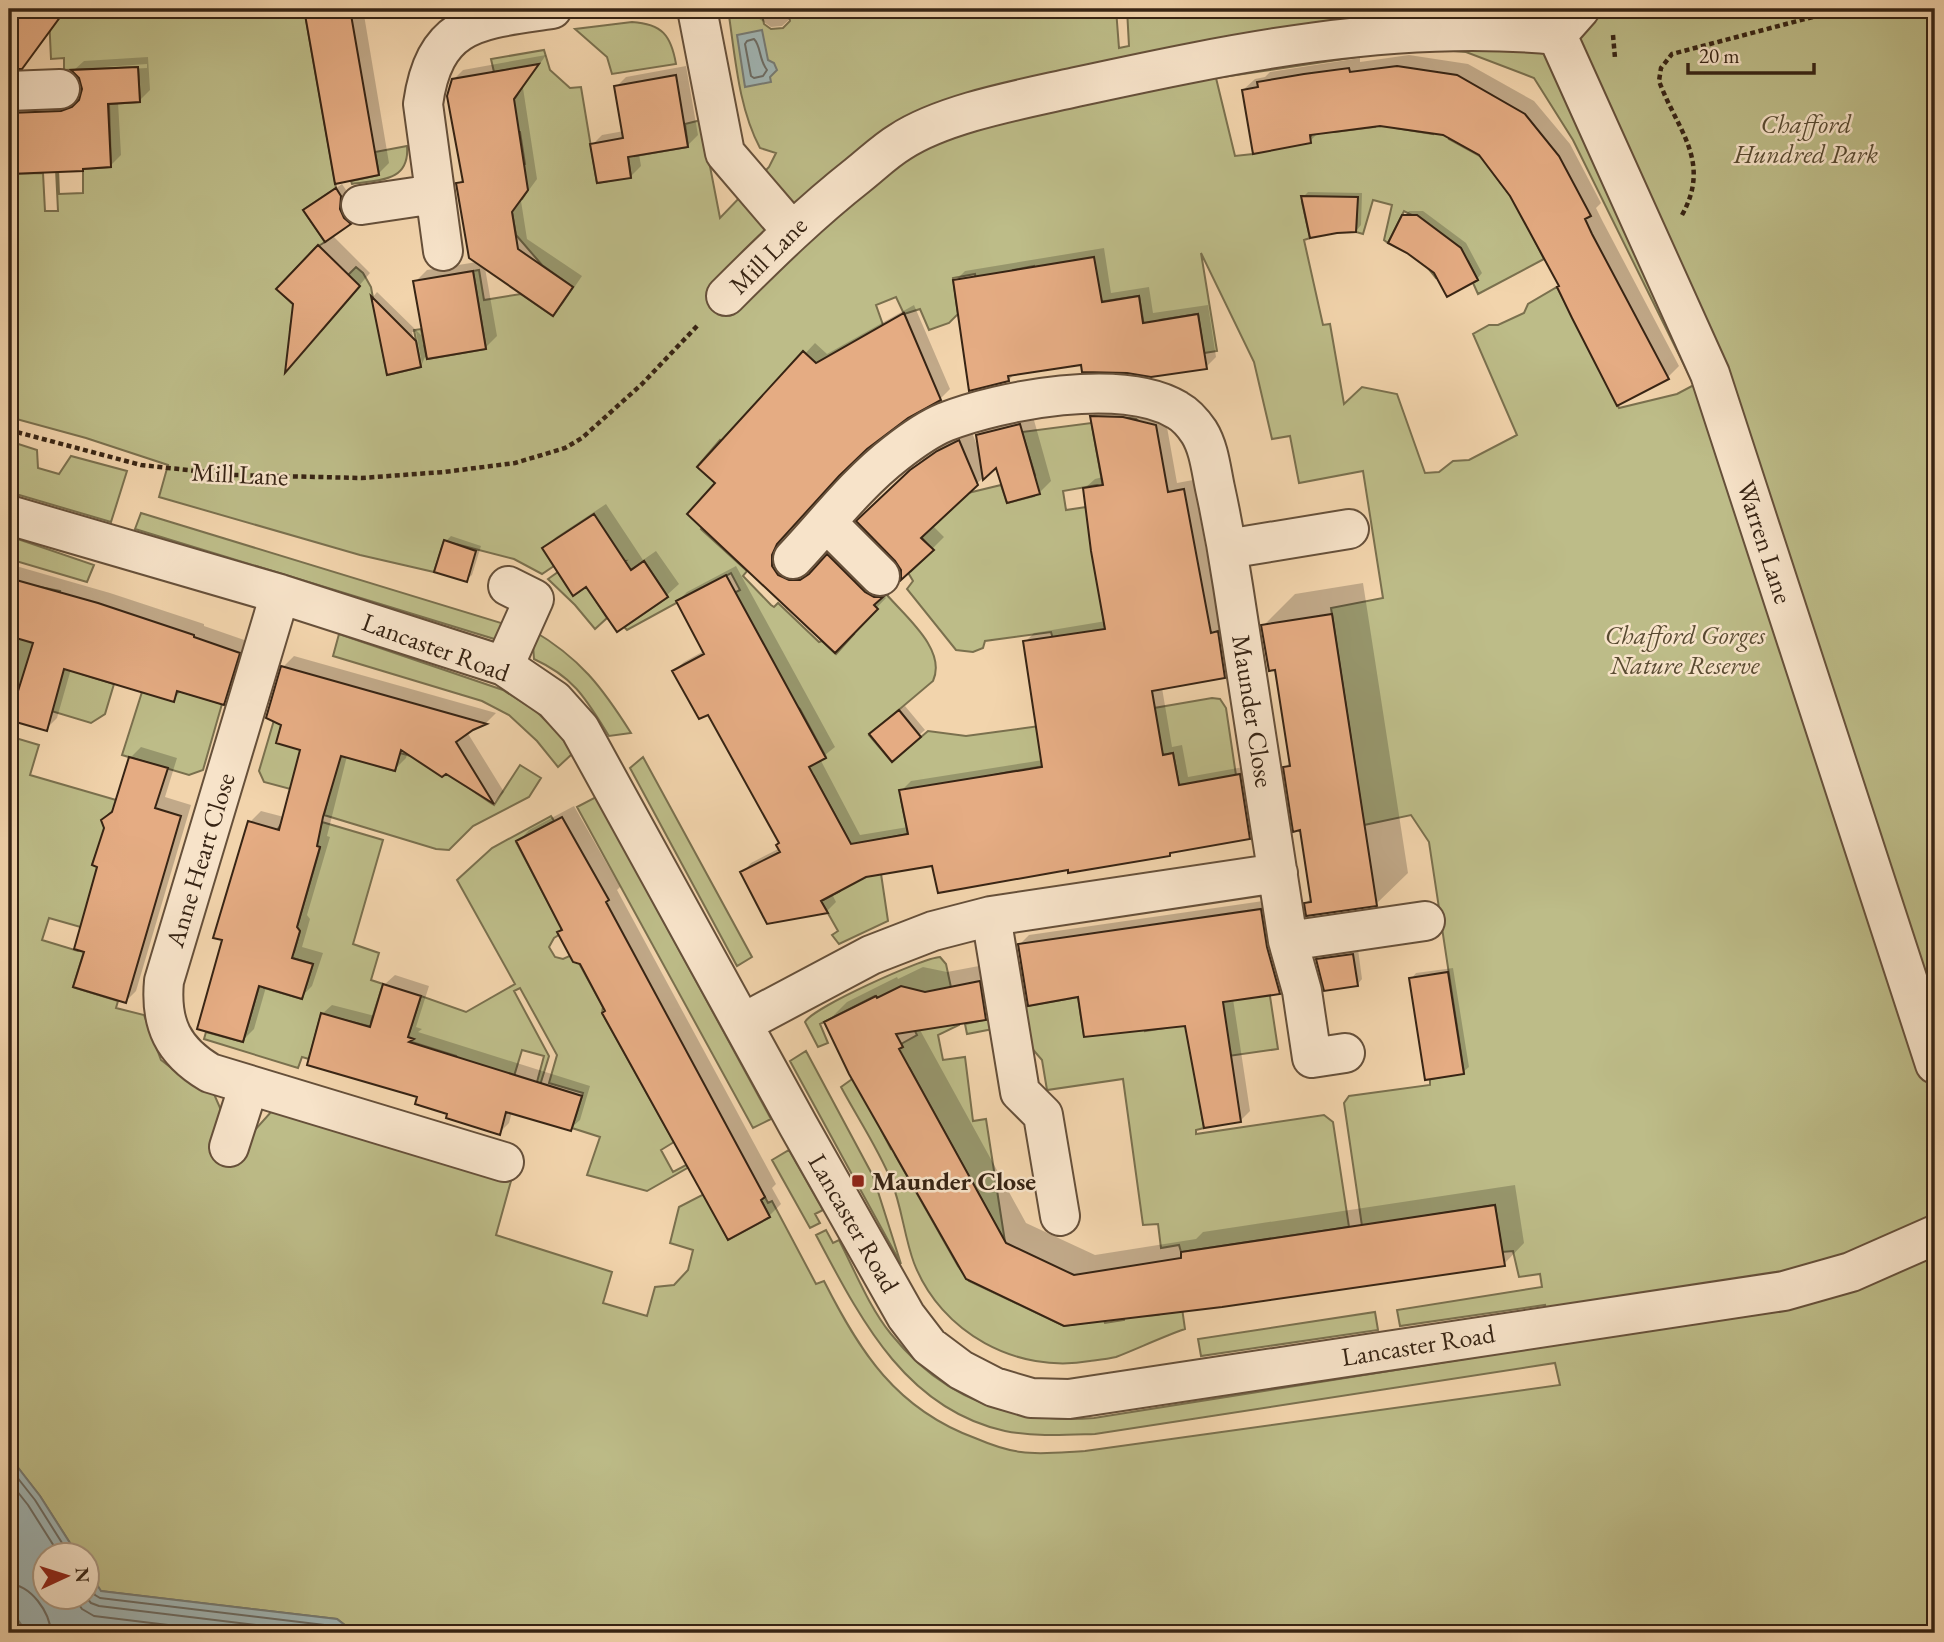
<svg xmlns="http://www.w3.org/2000/svg" width="1944" height="1642" font-family="'EB Garamond',serif">
<style>
.green{fill:#bdbc88;stroke:#7a704e;stroke-width:2;fill-rule:evenodd}
.water{fill:#a0b5b4;stroke:#767b74;stroke-width:2}
.shadow{fill:#0003;fill-rule:evenodd}
.lines{fill:none;stroke-linecap:round;stroke-linejoin:round}
.shore{stroke:#6c6c64;stroke-width:2}
.building{fill:#e5ac83;stroke:#372414;stroke-width:2}
.minor-casing{stroke:#66503a;stroke-width:42}
.path{stroke:#372414;stroke-width:4.5;stroke-dasharray:5 3.5;stroke-linecap:butt}
.minor{stroke:#f7e3c9;stroke-width:38}
.poi-dot{fill:#8f2418;stroke:#f7e3c9;stroke-width:2.5}
.labels{text-anchor:middle;stroke-width:5;stroke-linejoin:round;paint-order:stroke}
.park-label{font-size:26px;font-style:italic;fill:#584a31;stroke:#f7e3c9}
.street-label{font-size:26px;fill:#372414;stroke:#f7e3c9}
.poi-label{font-size:26px;font-weight:bold;fill:#372414;stroke:#f7e3c9;text-anchor:start}
</style>
<rect width="100%" height="100%" fill="#f2d4ac"/>
<filter id="stains"><feTurbulence type="fractalNoise" baseFrequency=".00286" numOctaves="4"/><feColorMatrix values="0 0 0 0 .2 0 0 0 0 .09 0 0 0 0 .02 0 0 0 .5 -.17"/></filter>
<radialGradient id="worn" r=".72"><stop offset=".6" stop-color="#630" stop-opacity="0"/><stop offset="1" stop-color="#630" stop-opacity=".3"/></radialGradient>
<path class="green" d="M66,9H298L299,15L305,14L336,188L303,210L325,242L315,248L277,289L301,312L291,323L290,331H321L359,287L347,276L356,267L363,273L371,287L387,375L421,367L414,330L421,329L427,359L486,349L473,271L479,270L484,300L521,294L553,316L573,287L542,265L516,235L510,201L522,199L528,190L503,169L525,164L520,132L505,134L499,101L515,98L522,87L520,74L511,69L494,72L491,59L544,50L550,70L570,88L581,87L597,183L631,177L625,138L631,134L635,156L688,147L685,124L701,120L720,218L769,167L776,153L760,148C738,107 735,54 728,9H739L740,13L761,10L764,24L771,29L783,28L790,21L788,9H1116L1119,48L1129,46L1127,9H1935V1633H355L337,1619L100,1591L88,1570V1554H77L40,1496L9,1456V736L39,745L30,775L116,800H130C119,808 99,815 105,830L92,865L98,867L84,928L49,918L42,940L78,951L85,948L73,987L118,1001L116,1008L144,1015L161,1060L184,1078L214,1094L224,1117L254,1131L271,1112L288,1113L511,1181L496,1235L612,1272L603,1303L647,1316L655,1287L674,1285L688,1270L693,1250L670,1243L679,1207L704,1194L728,1240L770,1217L761,1200L765,1197L768,1203L772,1201L816,1284L824,1281C860,1352 896,1409 975,1438C989,1444 1005,1450 1021,1452C1041,1455 1064,1452 1085,1451L1560,1385L1555,1363L1095,1434C1065,1435 1035,1437 1005,1431C905,1409 860,1318 816,1235L826,1230L833,1243L839,1240C855,1271 869,1307 891,1334C943,1399 1013,1424 1094,1418L1552,1345L1545,1305L1400,1326L1397,1310L1542,1287L1540,1274L1519,1277L1513,1251L1502,1252L1495,1205L1362,1226L1344,1103L1349,1096L1430,1085V1079L1464,1073L1429,842L1411,815L1364,825L1331,608L1383,598L1363,471L1299,483L1290,436L1272,439L1254,362L1201,253L1217,351L1204,353L1198,314L1160,320L1145,332L1139,296L1099,302L1040,301L1034,266L1013,270L1019,304L982,320L975,274L953,278L958,314L949,323L929,330L920,309L904,314L896,297L876,305L888,339L829,375L803,352L749,412L750,466L720,440L697,467L727,493L701,529L747,571L743,576L771,605L774,607L778,603L819,642L822,641L836,654L854,634L841,622L877,609L854,582L857,579L879,598L884,594L887,595C906,617 947,650 933,681L869,735L892,762L928,731L966,736L1076,721L1051,632L985,641L983,648L973,652L956,650L907,589L913,581L900,559L911,571L933,550L921,537L968,493L1001,485L1007,503L1034,496L1029,477L1035,475L1022,432L1130,418L1136,419L1141,423L1092,426L1103,487L1097,485L1063,491L1066,510L1100,505L1102,610L1119,714L1212,698L1220,699L1226,708L1237,782L1179,785L1173,753C1133,761 1093,760 1054,765C1002,771 952,784 901,799L908,834L876,840L888,921L839,944L832,935L838,931L821,901L840,891L848,839L814,776L781,793L777,784L826,757L800,709L705,608L740,590L731,573L627,630L624,627L668,597L644,561L593,596L607,618L595,629L575,605L548,579L558,572L573,595L625,561L554,566L542,574L514,559L444,541L434,572L360,555L159,497L168,465L86,438L9,417V174L43,173L45,211H58L56,169H58L59,194L83,193V169L111,167L109,104L140,102L138,67L64,70V58L51,59L49,16L61,15ZM1417,48L1466,52L1534,78L1573,140L1694,385L1677,394L1619,408L1557,287L1528,304L1524,313L1498,325H1489L1473,334L1517,435L1469,460L1453,461L1439,472L1425,473L1397,394L1362,387L1344,404L1330,324L1323,325L1304,240L1310,238L1302,202L1357,197L1356,232L1363,234L1373,200L1392,205L1384,240L1388,243L1404,211L1422,220L1428,268L1436,278L1468,261L1478,280L1473,283L1478,294L1544,259L1517,205L1494,174L1485,159L1449,139L1456,124L1437,109L1433,134L1396,128L1373,104L1375,127L1335,132L1307,115L1311,136L1271,143L1253,154L1235,156L1216,78Z
M632,22C662,24 671,35 676,64L612,74L607,57L575,29Z
M407,146C410,182 379,180 352,184L351,181L379,175L375,152Z
M9,441L37,450L38,468L59,474L71,456L127,471L111,522L9,492Z
M141,513L514,627L501,641L135,529Z
M9,536L94,565L87,582L9,559Z
M35,586L60,591L44,644L82,674L114,684L105,714L91,723L15,700L9,719V636L14,637Z
M532,630C580,658 602,687 631,733L609,736C586,699 575,678 534,659Z
M339,634L503,690L536,711L561,736L572,754L558,767L537,741L509,715L482,701L333,656Z
M179,691L222,704L203,770L189,775L122,755L142,692Z
M277,710L318,728L375,765L395,771L400,753C434,761 465,786 494,805L520,765L541,778L529,797L473,826L449,850L436,849L324,815L328,799L264,782L259,771Z
M643,757L752,957L737,966L630,768Z
M596,797L771,1119L753,1128L577,807Z
M551,816L554,821L516,842L561,927L562,933L554,938L549,947L555,957L563,959L574,954L603,1007L602,1013L674,1142L661,1150L673,1172L688,1164L689,1167L647,1191L587,1175L600,1137L572,1128L583,1093L549,1083L557,1055L520,988L514,991L549,1056L537,1095L534,1093L544,1056L522,1050L511,1086L444,1096L456,1056L402,1039L409,1033L421,996L466,1012L515,984L457,880L492,848Z
M322,822L383,840L353,944L379,953L371,980L383,984L371,1022L372,1027L321,1014L309,1059L302,1057L298,1068L204,1039L206,1032L243,1042L260,983L264,988L302,999L313,964L289,957L294,952L300,931L297,927L320,848L303,842L304,837L278,829L281,824L318,834Z
M1263,950L1278,1049L1193,1061L1204,1128L1196,1130V1134L1324,1115L1333,1122L1349,1227L1181,1252L1179,1245L1161,1248L1158,1224L1143,1225L1123,1079L1047,1090L1042,1060L1023,1038L1013,965L1019,963L1026,1006L1078,997L1084,1036L1142,1014L1145,1031L1165,1028L1223,1002Z
M940,957L946,964L959,1025L938,1035L943,1060L965,1057L973,1121L986,1119L1005,1242L910,1069L881,1130L891,1149L894,1148L897,1153L895,1155L958,1266L969,1281L1064,1326L1104,1320L1105,1323L1124,1320V1317L1157,1315L1182,1308L1185,1329C1162,1337 1139,1348 1116,1357C1108,1359 1098,1360 1090,1361C1017,1374 941,1333 914,1263C904,1236 902,1207 891,1180C878,1148 857,1117 841,1087L901,1044L917,1035L909,1019L875,996L820,1024L828,1043L818,1047L805,1022C812,1008 922,958 940,957Z
M993,1018L998,1028L967,1034L965,1024Z
M806,1051L873,1176L901,1264L790,1061Z
M789,1150L823,1210L815,1214L820,1223L810,1228L772,1160Z
M1375,1312L1378,1330L1201,1356L1198,1339Z
M9,1607L27,1633H9Z"/>
<path class="water" d="M762,30L768,60L774,63L777,70L770,77L771,82L745,87L737,35Z
M9,1456L40,1496L77,1554H46V1596H88V1570L101,1591L337,1619L355,1633H27L9,1607Z"/>
<path class="shadow" d="M9,9H67L32,56L21,67L9,68Z
M299,9H363L389,163L378,174L306,12L300,13Z
M745,9H801L782,26L771,27Z
M930,9H954V10L945,19Z
M546,55L523,88L537,179L521,201L527,239L582,276L563,304L553,314L485,268L497,336L485,348L425,357L422,364L416,332H412L419,364H422L388,373L373,297L377,292L421,335L423,345H426L415,282L427,270L477,262L458,184L464,178L453,80L463,70Z
M1409,55L1468,64L1534,101L1570,144L1601,203L1596,208L1603,222L1679,366L1668,377L1560,286L1512,195L1480,154L1443,134L1380,124L1319,132L1310,141L1243,90L1255,79L1265,77L1270,72L1360,58V62Z
M148,57L150,90L139,101L118,102L121,155L111,165L85,167L82,170L9,172V113L19,102L73,101L81,98L84,87L80,77L74,70L84,61ZM147,64V68L90,71V68Z
M686,66L698,135L688,145L639,154L641,166L631,176L592,145L602,135L624,131L616,87L626,77Z
M342,184L346,190L344,203L355,218L332,235L370,273L288,369L295,303L279,289L325,240L305,210Z
M1308,192L1362,193L1361,225L1356,231L1303,197Z
M1409,211H1423L1466,243L1482,273L1477,279L1435,271L1404,216Z
M1104,248L1111,293L1149,287L1153,313L1208,305L1216,357L1206,367L1082,363L1015,373L1009,380L955,281L965,271Z
M914,305L950,389L940,399L907,416L866,447L787,532L781,543L782,556L800,571L812,570L819,566L838,545L890,588L883,595L886,598L835,651L690,514L718,483L699,467L815,343L827,354Z
M1101,407L1165,416L1177,483L1193,480L1220,624L1234,667L1225,677L1162,688L1172,747L1182,745L1188,777L1249,766L1259,828L1249,837L1173,850L1170,854L1069,868L934,864L865,875L832,894L836,902L827,911L768,922L742,873L751,863L780,848L781,843L709,712L674,671L684,662L704,651L678,601L687,592L736,566L835,747L820,759L860,835L908,827L901,791L911,781L1043,760L1025,642L1034,633L1106,621L1085,488L1095,479L1103,477L1092,416Z
M1032,413L1051,481L1039,493L997,465L932,525L944,537L932,549L903,569L859,521L923,459L951,440L971,430L978,448V435L989,424Z
M606,504L643,560L656,551L679,584L667,595L617,630L586,585L545,548L556,537Z
M451,536L481,546L472,575L466,580L446,541Z
M9,564L110,593L204,624V626L250,642L234,692L223,703L182,690L173,700L71,669L57,718L46,729L9,718Z
M1363,583L1408,873L1376,904L1306,903L1312,897L1301,828L1285,767L1291,762L1276,668L1263,626L1295,594Z
M294,656L496,713L486,723L467,732L504,792L494,802L445,772L408,752L406,758L395,769L347,756L327,836L330,837L307,915L310,919L302,947L323,953L312,986L301,997L266,987L254,1029L243,1040L225,939L250,822L261,811L284,817L302,749L284,724L283,667Z
M905,706L925,730L892,759L876,729Z
M141,747L177,758L165,797L191,805L136,991L126,1001L86,951L106,828L103,820L113,809L130,758Z
M574,806L620,887L617,890L776,1184L772,1188L781,1204L769,1216L623,1048L581,963L559,933L563,929L518,842L529,830Z
M1270,900L1289,982L1279,992L1233,999L1250,1111L1240,1121L1187,1024L1080,995L1020,944L1029,935Z
M1358,949L1362,979L1357,985L1318,960L1323,954Z
M1000,962L1006,998L985,1018L920,1028V1030L1026,1223L1095,1255L1196,1239L1203,1232L1515,1185L1524,1243L1504,1264L1064,1325L826,1023L847,1002L897,977L898,979L923,967L947,972Z
M1453,968L1469,1067L1463,1072L1411,979L1416,973Z
M395,975L429,986L416,1027L422,1029L418,1032L590,1086L580,1120L570,1129L512,1112L509,1123L499,1133L449,1113L420,1096L322,1014L332,1005L375,1016L385,984Z"/>
<g class="lines">
<path class="shore" d="M754,39C761,46 759,60 767,70L763,76L754,78L751,76L745,44L747,41Z
M9,1467L35,1500L69,1554
M9,1481L28,1505L59,1554
M88,1583L95,1595L100,1598L333,1626L344,1633
M9,1584C31,1585 50,1612 51,1633
M73,1596L82,1609L94,1616L234,1633
M85,1596L91,1603L99,1606L322,1633"/>
</g>
<path class="building" d="M9,9H66L22,69H9Z
M304,9H350L379,175L335,184Z
M539,64L514,99L528,190L512,212L518,249L573,287L553,316L469,258L456,183L463,182L447,96L452,79Z
M1397,66L1457,75L1525,114L1559,156L1591,216L1585,219L1592,234L1669,379L1617,406L1572,318L1557,287L1559,286L1510,196L1479,155L1443,135L1380,126L1310,135L1311,143L1253,154L1242,90L1258,87L1257,82L1304,74L1349,68L1350,72Z
M138,67L140,102L108,104L111,167L83,169V171L9,174V113L61,111L72,107L79,100L82,89L79,78L71,70Z
M676,75L688,147L628,157L631,178L597,183L590,144L623,138L614,86Z
M336,188L341,196L340,209L344,218L351,224L325,242L303,210Z
M1301,196L1358,197L1356,232L1337,233L1310,238Z
M1402,215H1417L1461,248L1478,280L1447,297L1434,273L1407,253L1388,243Z
M318,245L360,286L285,373L293,304L276,289Z
M1094,257L1102,302L1139,296L1143,323L1198,314L1207,369L1151,377L1127,373L1082,372L1081,365L1008,376L1009,381L969,391L953,280Z
M473,271L486,349L427,359L413,281Z
M371,296L416,341L421,367L387,375Z
M904,313L941,400L908,418L867,449L839,476L777,544L772,555V566L778,575L789,580H800L809,574L827,554L865,592L874,597H883L874,605L878,609L835,653L687,514L715,483L697,467L803,351L816,363Z
M1090,416L1123,417L1156,425L1168,492L1184,489L1211,633L1218,631L1225,678L1152,691L1163,755L1173,753L1179,785L1240,774L1250,839L1170,853V856L1068,873V870L938,893L932,866L866,877L821,901L828,913L767,924L740,872L780,852L776,845L779,843L708,715L699,719L672,671L704,654L676,601L726,575L826,758L809,767L851,844L908,834L899,790L1042,767L1023,641L1105,629L1091,551L1083,488L1103,485Z
M1020,424L1040,494L1007,503L996,468L983,480L976,435Z
M959,440L978,485L921,538L934,550L901,580V570L895,561L856,521L910,470L937,451Z
M594,514L631,570L644,561L668,597L617,632L586,587L573,596L542,548Z
M444,540L476,551L467,582L434,572Z
M9,578L98,603L194,635V637L240,653L224,705L177,691L174,702L64,669L47,731L9,720L33,643L9,636Z
M1332,614L1377,906L1306,916L1304,903L1311,902L1300,830L1293,832L1283,767L1290,766L1275,670L1269,671L1261,625Z
M281,666L487,724L473,730L456,742L494,804L446,774L442,777L401,750L395,771L341,756L323,817L317,846L320,847L297,927L300,931L292,958L313,964L302,999L259,986L243,1042L197,1029L222,940L213,938L248,821L279,830L300,750L276,743L281,725L266,718Z
M899,710L921,737L892,762L869,734Z
M129,757L168,768L155,808L181,816L126,1003L73,987L84,952L74,949L97,867L92,865L104,828L101,820L112,812Z
M562,817L609,900L606,902L765,1197L761,1200L770,1217L728,1240L622,1049L602,1013L605,1011L580,964L573,962L557,932L562,930L516,841Z
M1261,909L1267,947L1280,994L1223,1002L1241,1122L1204,1128L1185,1026L1084,1037L1078,997L1028,1006L1018,944Z
M1353,954L1358,986L1324,991L1316,959Z
M1448,972L1464,1074L1425,1080L1409,978Z
M980,981L986,1020L896,1034L903,1047L899,1049L1006,1243L1074,1275L1181,1258V1252L1495,1205L1505,1266L1222,1307L1064,1326L966,1279L849,1074L824,1022L876,996L877,998L901,986L925,992Z
M383,984L421,996L408,1037L414,1039L409,1042L582,1096L571,1131L506,1112L500,1135L446,1118L447,1114L415,1104L417,1097L307,1065L321,1013L370,1027Z"/>
<g class="lines">
<defs>
<path id="minor" d="M697,9L725,153L791,230
M1557,35L1710,374L1935,1064
M1557,35L1580,9
M9,91L60,89
M361,205L435,194
M443,251L423,104C435,19 480,20 552,9
M726,296C769,253 811,212 858,175C872,164 885,151 900,142C944,113 1023,99 1076,87C1233,53 1395,19 1557,35
M9,515L280,594L504,666L554,700L580,729L798,1125L906,1316L929,1346L961,1370L994,1387L1031,1398L1069,1399L1784,1291L1851,1272L1935,1235
M827,523L880,576
M1227,549L1349,529
M793,559C826,524 857,483 896,453C910,442 928,429 945,422C1001,400 1123,377 1177,410C1186,415 1193,423 1199,432C1209,448 1211,469 1215,488C1222,520 1228,553 1233,586C1252,705 1270,823 1288,941L1302,991L1312,1058L1345,1053
M280,594L164,981C160,1024 173,1051 210,1073L504,1162
M504,666L534,599L508,586
M991,916L1020,1092L1043,1115L1060,1216
M1288,941L1425,921
M743,1023L871,955L933,931L991,916L1278,873
M229,1147L249,1085"/>
</defs>
<use href="#minor" class="minor-casing"/>
<path class="path" d="M1613,35L1615,58
M1682,215C1712,161 1677,130 1659,81L1661,68L1672,54L1843,9
M9,430L141,465L234,475L361,478L444,472L515,463L565,448L582,438L642,384L699,324"/>
<use href="#minor" class="minor"/>
</g>
<rect class="poi-dot" x="851" y="1174" width="14" height="14" rx="3.5"/>
<g class="labels">
<g class="park-label">
<text x="1806" y="133">Chafford<tspan x="1806" dy="30">Hundred Park</tspan></text>
<text x="1685" y="644">Chafford Gorges<tspan x="1685" dy="30">Nature Reserve</tspan></text>
</g>
<g class="street-label">
<text transform="translate(768 255) rotate(-45)" y="9">Mill Lane</text>
<text transform="translate(240 474) rotate(3)" y="9">Mill Lane</text>
<text transform="translate(1765 542) rotate(72)" y="9">Warren Lane</text>
<text transform="translate(436 647) rotate(20)" y="9">Lancaster Road</text>
<text transform="translate(1253 711) rotate(81)" y="9">Maunder Close</text>
<text transform="translate(200 860) rotate(-73)" y="9">Anne Heart Close</text>
<text transform="translate(854 1223) rotate(60)" y="9">Lancaster Road</text>
<text transform="translate(1418 1345) rotate(-9)" y="9">Lancaster Road</text>
</g>
<g class="poi-label">
<text x="872" y="1190">Maunder Close</text>
</g>
</g>
<rect width="1944" height="1642" fill="none" stroke="#f2d4ac" stroke-width="35"/>
<rect x="10" y="10" width="1923" height="1621" fill="none" stroke="#372414" stroke-width="3.5"/>
<rect x="18" y="18" width="1909" height="1607" fill="none" stroke="#372414" stroke-width="2"/>
<g transform="translate(66 1576) rotate(86)"><circle r="33" fill="#f7e3c9" stroke="#aa9781" stroke-width="2"/>
<path d="M0-5L12 26L0 18L-12 26Z" fill="#8f2418"/>
<text y="-10" font-size="19" font-weight="bold" text-anchor="middle" fill="#372414">N</text>
</g>
<path d="M1688 63v10h126v-10" fill="none" stroke="#372414" stroke-width="3.5"/>
<text x="1699" y="63" font-size="21" fill="#372414" stroke="#f7e3c9" stroke-width="5" paint-order="stroke">20 m</text>
<rect width="100%" height="100%" filter="url(#stains)"/>
<rect width="100%" height="100%" fill="url(#worn)"/>
</svg>
